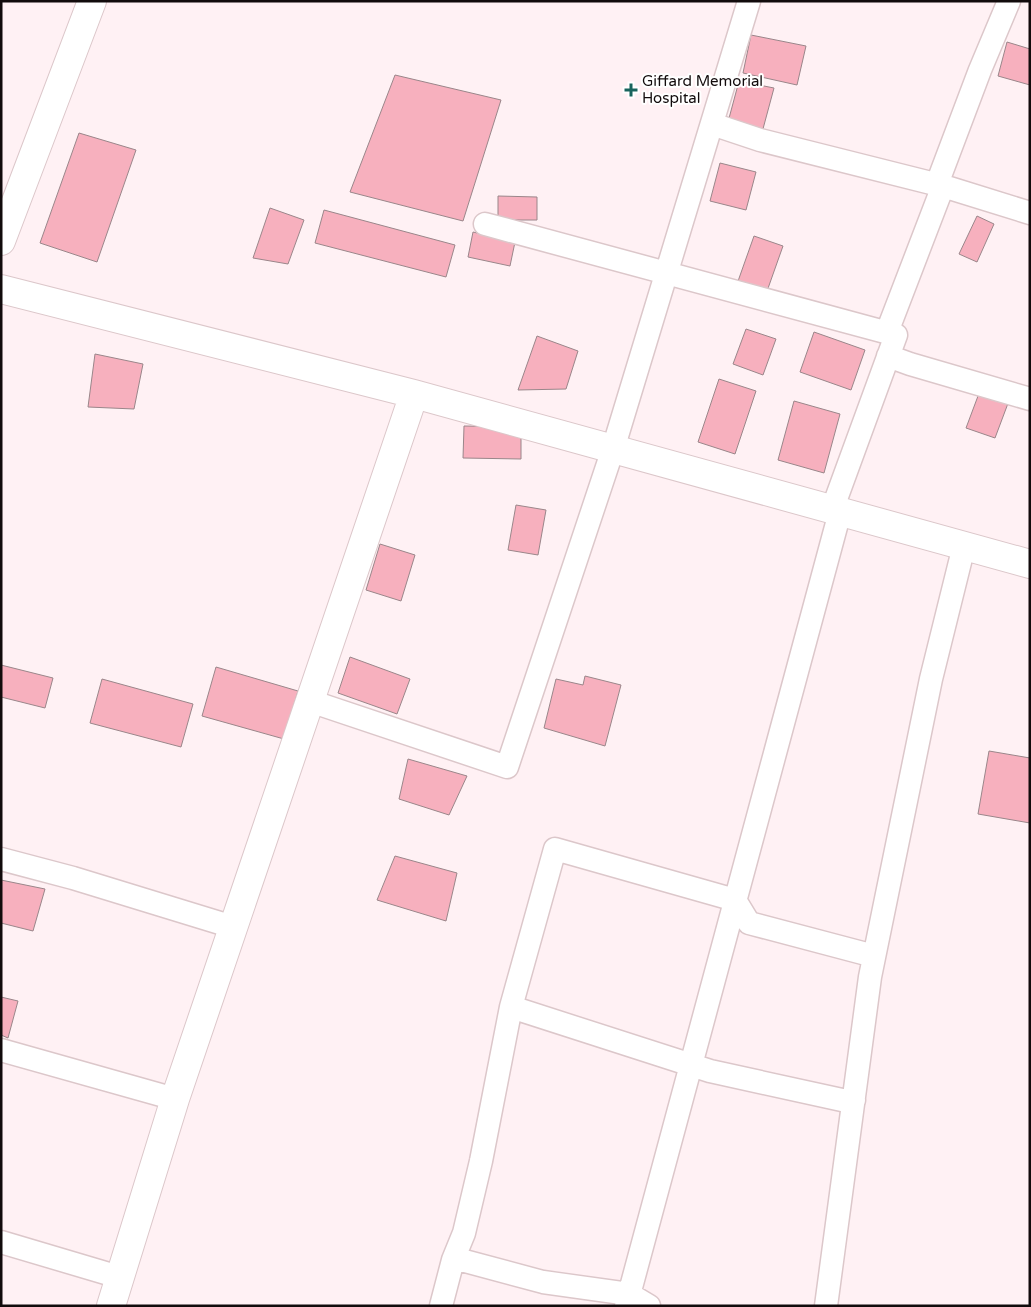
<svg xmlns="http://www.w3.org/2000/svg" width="1031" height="1307" font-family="'Varela Round',sans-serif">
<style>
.building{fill:#f7b0be;stroke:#9a868a}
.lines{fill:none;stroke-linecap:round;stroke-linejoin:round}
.minor-casing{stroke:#dcc7ca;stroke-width:25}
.tertiary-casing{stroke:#dcc7ca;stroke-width:30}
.minor{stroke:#fff;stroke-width:22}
.tertiary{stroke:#fff;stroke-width:28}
.poi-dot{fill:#19645d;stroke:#fff;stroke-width:2}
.labels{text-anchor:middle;stroke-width:4;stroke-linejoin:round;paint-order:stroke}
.poi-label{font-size:15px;fill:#120b0c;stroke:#fff;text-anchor:start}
</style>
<rect width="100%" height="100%" fill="#fff1f4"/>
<path class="building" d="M751,35L806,46L797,85L743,73Z
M1007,42L1030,49V85L998,76Z
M395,75L501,100L463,221L350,192Z
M739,81L774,88L760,140L728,122Z
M79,133L136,150L97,262L40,243Z
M720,163L756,172L746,210L710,201Z
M498,196L537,197V220H498Z
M270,208L304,220L288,264L253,258Z
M324,210L455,245L446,277L315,243Z
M977,216L994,224L977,262L959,254Z
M473,232L515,242L510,266L468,257Z
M754,236L783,246L766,294L737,284Z
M746,329L776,339L763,375L733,364Z
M814,332L865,350L851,390L800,372Z
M537,336L578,351L566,389L518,390Z
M95,354L143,364L134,409L88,407Z
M719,379L756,391L735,454L698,442Z
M981,388L1010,398L995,438L966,428Z
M794,401L840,414L824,473L778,460Z
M464,426L521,427V459L463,458Z
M516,505L546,510L538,555L508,550Z
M380,544L415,555L401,601L366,590Z
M350,657L410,679L397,714L338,693Z
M1,665L53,678L45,708L1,697Z
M216,667L298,691L284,739L202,716Z
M585,676L621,685L605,746L544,728L556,679L583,685Z
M102,679L193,704L181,747L90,723Z
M989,751L1030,758V823L978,814Z
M408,759L467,776L449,815L399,799Z
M395,856L457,873L446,921L377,900Z
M1,880L45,889L33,931L1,923Z
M1,997L18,1001L8,1038L1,1035Z"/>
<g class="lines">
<defs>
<path id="minor" d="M712,124L760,140L943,186L887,332
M937,184L980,70L1009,1
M943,186L1030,213
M485,224L896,335L832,510
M888,356L910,364L1030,399
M310,701L507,767L613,449L749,1
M1,859L73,878L233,927
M511,1007L710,1071L842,1100H854
M1,1050L175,1099
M1,1242L119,1277
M441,1306L453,1260
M626,1306L840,512
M649,1306L629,1294L543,1282L461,1260H453L464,1233L481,1161L511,1007L555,849L735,900L749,923L874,956
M826,1306L870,977L931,679L964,546"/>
<path id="tertiary" d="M1,241L92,1
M1,289L414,394L1030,564
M111,1306L175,1099L414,394"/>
</defs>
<use href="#minor" class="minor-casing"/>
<use href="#tertiary" class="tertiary-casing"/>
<use href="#minor" class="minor"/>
<use href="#tertiary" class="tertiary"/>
</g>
<path class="poi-dot" d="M628.5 82.5h5v5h5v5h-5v5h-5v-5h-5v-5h5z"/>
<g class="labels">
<g class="poi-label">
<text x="642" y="86">Giffard Memorial<tspan x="642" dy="17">Hospital</tspan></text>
</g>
</g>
<rect width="1031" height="1307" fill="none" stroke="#120b0c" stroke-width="5"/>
</svg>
